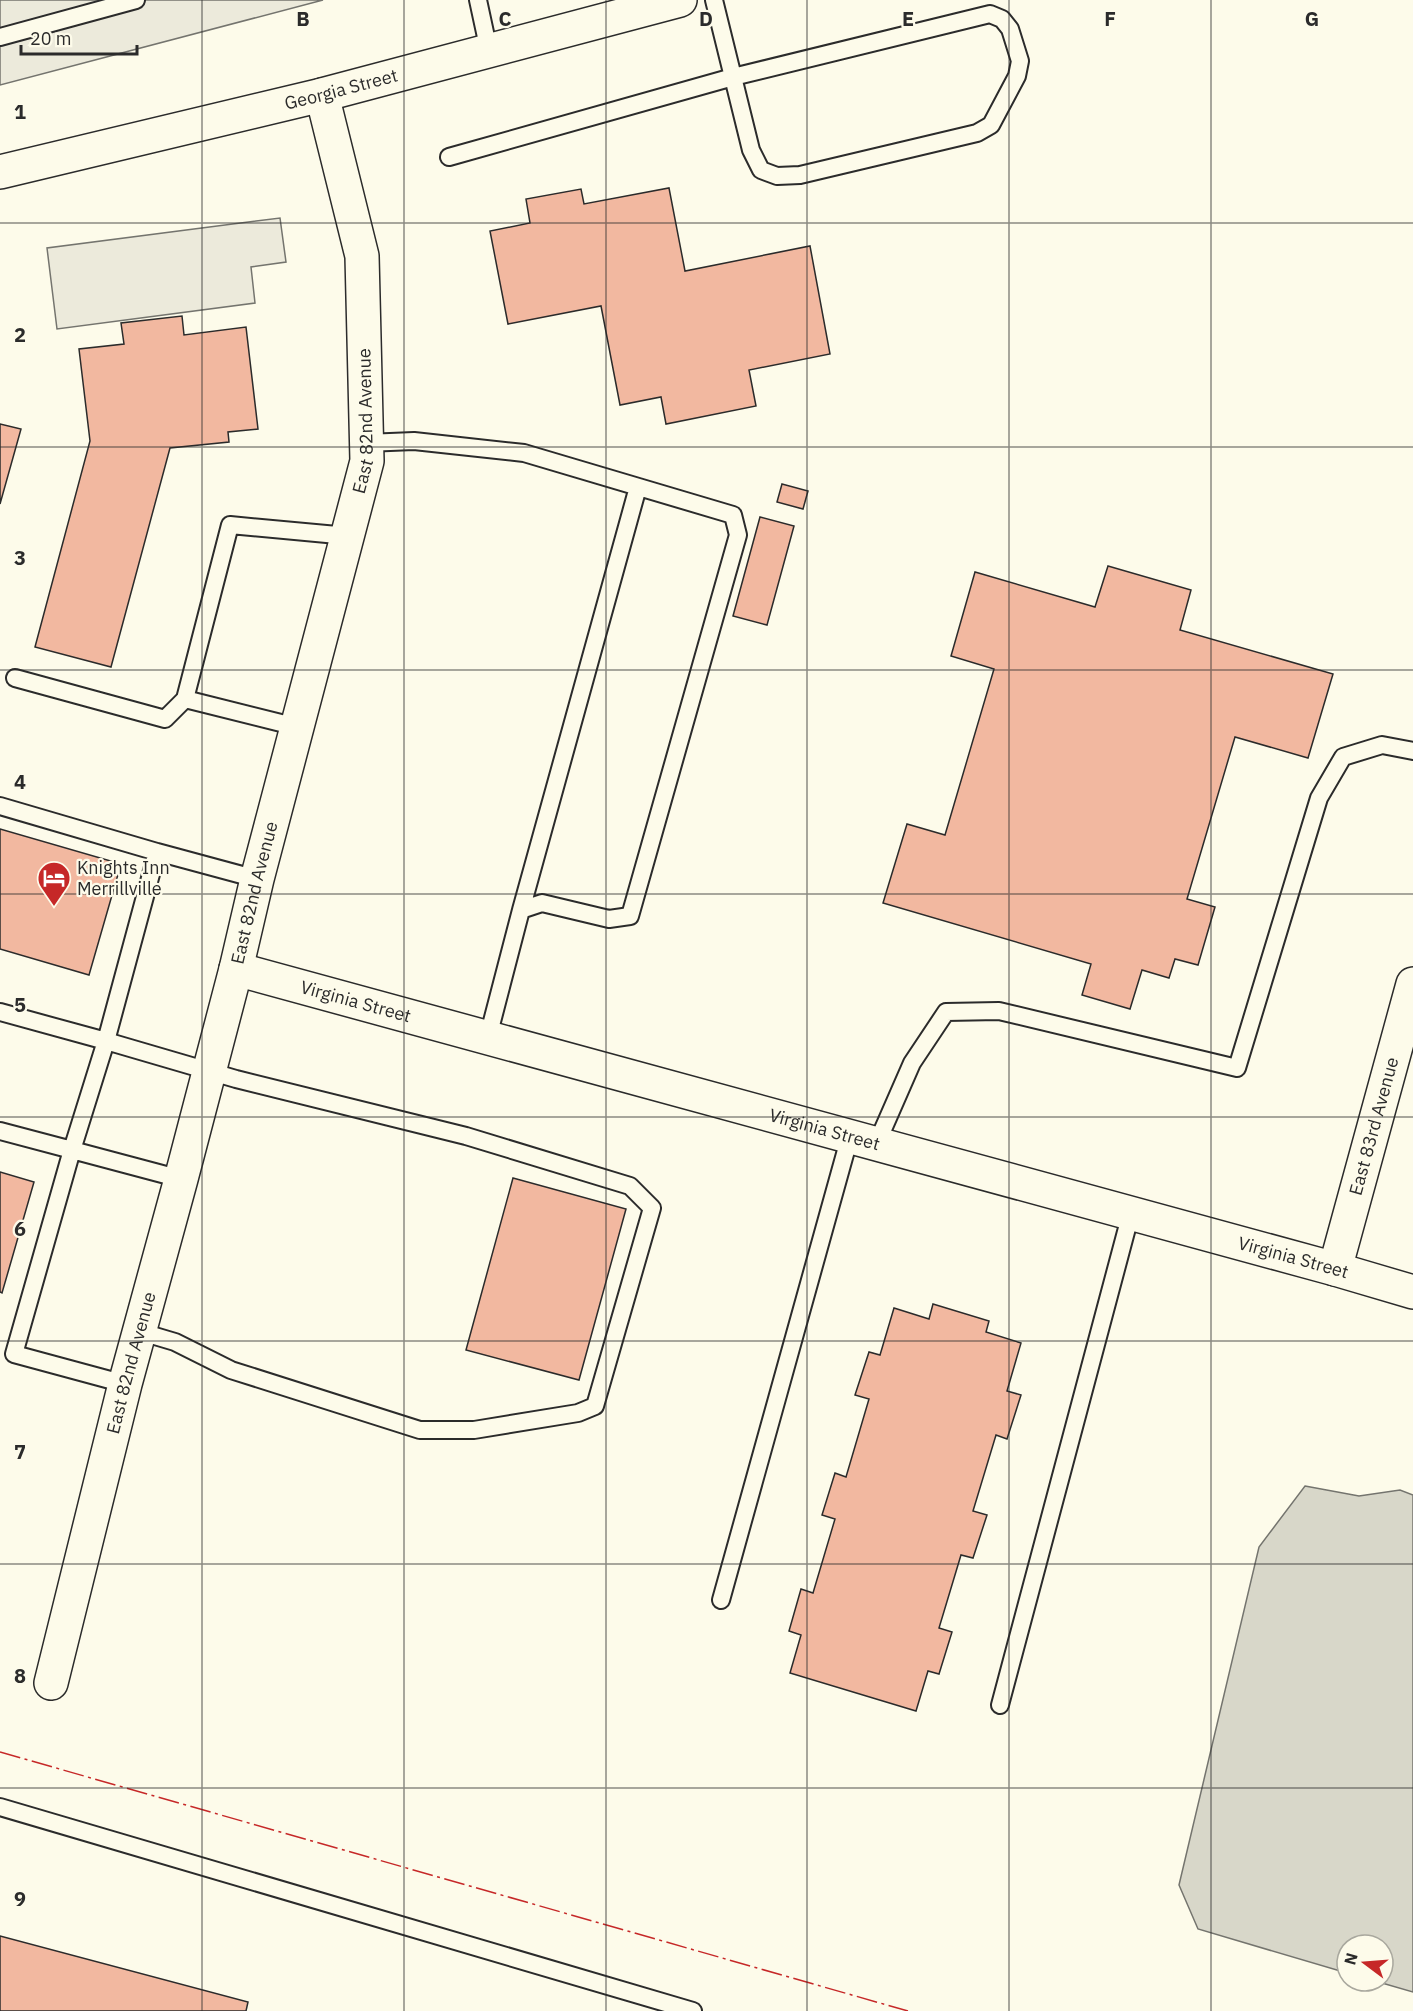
<svg xmlns="http://www.w3.org/2000/svg" width="1413" height="2011" font-family="'IBM Plex Sans',sans-serif">
<style>
.parking{fill:#eceadb;stroke:#74746e;stroke-width:1.5}
.water{fill:#d8d7c9;stroke:#74746e;stroke-width:1.5}
.building{fill:#f2b8a0;stroke:#2b2b2b;stroke-width:1.5}
.lines{fill:none;stroke-linecap:round;stroke-linejoin:round}
.service-casing{stroke:#2b2b2b;stroke-width:20}
.minor-casing{stroke:#2b2b2b;stroke-width:36}
.service{stroke:#fdfbea;stroke-width:16}
.minor{stroke:#fdfbea;stroke-width:33}
.power{stroke:#c62828;stroke-width:1.5;stroke-dasharray:21 4.5 3 4.5;stroke-linecap:butt}
.grid{fill:none;stroke:#2b2b2b;stroke-width:1.5;stroke-opacity:0.55}
.labels{text-anchor:middle;stroke-width:4.5;stroke-linejoin:round;paint-order:stroke}
.street-label{font-size:18px;fill:#2b2b2b;stroke:#fdfbea}
.poi-label{font-size:18px;fill:#2b2b2b;stroke:#fdfbea;text-anchor:start}
.grid-label{font-size:20px;text-anchor:middle;font-weight:bold;fill:#2b2b2b;stroke:#fdfbea;stroke-width:4.5;stroke-linejoin:round;paint-order:stroke}
</style>
<rect width="100%" height="100%" fill="#fdfbea"/>
<path class="parking" d="M0,0H323L0,85Z
M280,218L286,262L251,267L255,303L57,329L47,248Z"/>
<path class="water" d="M1305,1486L1359,1496L1400,1490L1413,1495V1992L1375,1981H1383V1945H1347V1973L1198,1929L1179,1885L1259,1547Z"/>
<path class="building" d="M669,188L685,271L810,246L830,354L749,370L756,406L666,424L661,397L620,405L601,306L508,324L490,231L530,223L526,199L581,189L584,204Z
M182,316L184,335L246,327L258,429L228,432L229,442L170,448L111,667L35,647L90,441L79,349L124,344L121,323Z
M0,424L21,429L0,504Z
M782,484L808,491L803,509L777,502Z
M760,517L794,526L767,625L733,616Z
M1108,566L1191,590L1180,630L1333,674L1308,758L1235,737L1187,899L1215,907L1198,965L1175,959L1169,978L1142,970L1130,1009L1082,995L1091,964L883,903L907,824L945,835L994,669L951,656L975,572L1095,607Z
M0,829L121,864L89,975L0,949Z
M0,1172L34,1182L2,1293L0,1292Z
M513,1178L626,1209L579,1380L466,1350Z
M933,1304L989,1321L986,1332L1021,1343L1007,1391L1021,1395L1007,1439L996,1435L973,1511L987,1515L973,1558L961,1555L939,1628L952,1632L939,1674L928,1671L916,1711L790,1673L801,1635L789,1631L801,1589L813,1593L835,1519L822,1515L835,1473L846,1477L869,1399L855,1395L869,1352L880,1355L894,1308L929,1319Z
M0,1936L248,2002L246,2011H0Z"/>
<g class="lines">
<defs>
<path id="service" d="M478,0L489,51
M0,37L136,0
M449,157L733,77L990,14L1002,19L1010,29L1020,61L1017,76L991,125L977,133L800,175L777,176L761,170L751,150L714,0
M366,443L414,441L524,453L733,515L738,535L630,916L609,919L542,903L521,910L488,1037
M15,678L165,719L185,699L230,525L348,536
M185,699L297,727
M0,806L157,852
M521,910L638,487
M0,1012L106,1041L72,1150L0,1131
M877,1143L912,1063L946,1012L999,1011L1237,1068L1319,798L1343,757L1382,745L1413,751
M138,1331L175,1342L231,1370L420,1430H474L578,1413L595,1406L652,1208L630,1186L466,1136L236,1079L106,1041L157,852L257,879
M125,1384L14,1354L72,1150L181,1179
M721,1600L850,1136
M1000,1705L1131,1213
M0,1807L693,2011"/>
<g id="minor">
<path id="s1" d="M0,172L322,95L680,0"/>
<path id="s2" d="M236,969L1335,1269L1413,1292"/>
<path id="s3" d="M1335,1269L1413,984"/>
<path id="s4" d="M51,1683L125,1384L181,1179L236,969L257,879L367,461L362,256L322,95"/>
</g>
</defs>
<use href="#service" class="service-casing"/>
<use href="#minor" class="minor-casing"/>
<use href="#service" class="service"/>
<use href="#minor" class="minor"/>
<path class="power" d="M0,1752L908,2011"/>
</g>
<path class="grid" d="M202,0V2011M404,0V2011M606,0V2011M807,0V2011M1009,0V2011M1211,0V2011M0,223H1413M0,447H1413M0,670H1413M0,894H1413M0,1117H1413M0,1341H1413M0,1564H1413M0,1788H1413"/>
<defs>
<symbol id="hotel-pin" viewBox="-11 -11 22 30"><path d="M0 17L-7.5 6A9.5 9.5 0 1 1 7.5 6Z" fill="#c62828" stroke="#fdfbea"/><path d="M-6-4.5h1.5V1H6V5H4.5V3h-9V5H-6ZM-4 0a1.8 1.8 0 1 1 3.6 0ZM.5 0V-2.5h3Q6-2.5 6 0Z" fill="#fff"/></symbol>
</defs>
<g fill-rule="evenodd">
<use href="#hotel-pin" x="35" y="859" width="38" height="52"/>
</g>
<g class="labels">
<g class="street-label">
<text dy="6" stroke="none"><textPath href="#s1" startOffset="351">Georgia Street</textPath></text>
<text dy="6" stroke="none"><textPath href="#s4" startOffset="1302">East 82nd Avenue</textPath></text>
<text dy="6" stroke="none"><textPath href="#s4" startOffset="816">East 82nd Avenue</textPath></text>
<text dy="6" stroke="none"><textPath href="#s2" startOffset="124">Virginia Street</textPath></text>
<text dy="6" stroke="none"><textPath href="#s3" startOffset="148">East 83rd Avenue</textPath></text>
<text dy="6" stroke="none"><textPath href="#s2" startOffset="610">Virginia Street</textPath></text>
<text dy="6" stroke="none"><textPath href="#s2" startOffset="1096">Virginia Street</textPath></text>
<text dy="6" stroke="none"><textPath href="#s4" startOffset="330">East 82nd Avenue</textPath></text>
</g>
<g class="poi-label">
<text x="77" y="874">Knights Inn<tspan x="77" dy="21">Merrillville</tspan></text>
</g>
</g>
<g class="grid-label">
<text x="303" y="26">B</text>
<text x="505" y="26">C</text>
<text x="706" y="26">D</text>
<text x="908" y="26">E</text>
<text x="1110" y="26">F</text>
<text x="1312" y="26">G</text>
<text x="20" y="119">1</text>
<text x="20" y="342">2</text>
<text x="20" y="565">3</text>
<text x="20" y="789">4</text>
<text x="20" y="1012">5</text>
<text x="20" y="1236">6</text>
<text x="20" y="1459">7</text>
<text x="20" y="1683">8</text>
<text x="20" y="1906">9</text>
</g>
<g transform="translate(1365 1963) rotate(286)"><circle r="28" fill="#fdfbea" stroke="#a9a89e" stroke-width="1.5"/>
<path d="M0-4.5L10 22L0 15L-10 22Z" fill="#c62828"/>
<text y="-9" font-size="16" font-weight="bold" text-anchor="middle" fill="#2b2b2b">N</text>
</g>
<path d="M21 45v9h116v-9" fill="none" stroke="#2b2b2b" stroke-width="3"/>
<text x="30" y="45" font-size="18" fill="#2b2b2b" stroke="#fdfbea" stroke-width="4.5" paint-order="stroke">20 m</text>
</svg>
